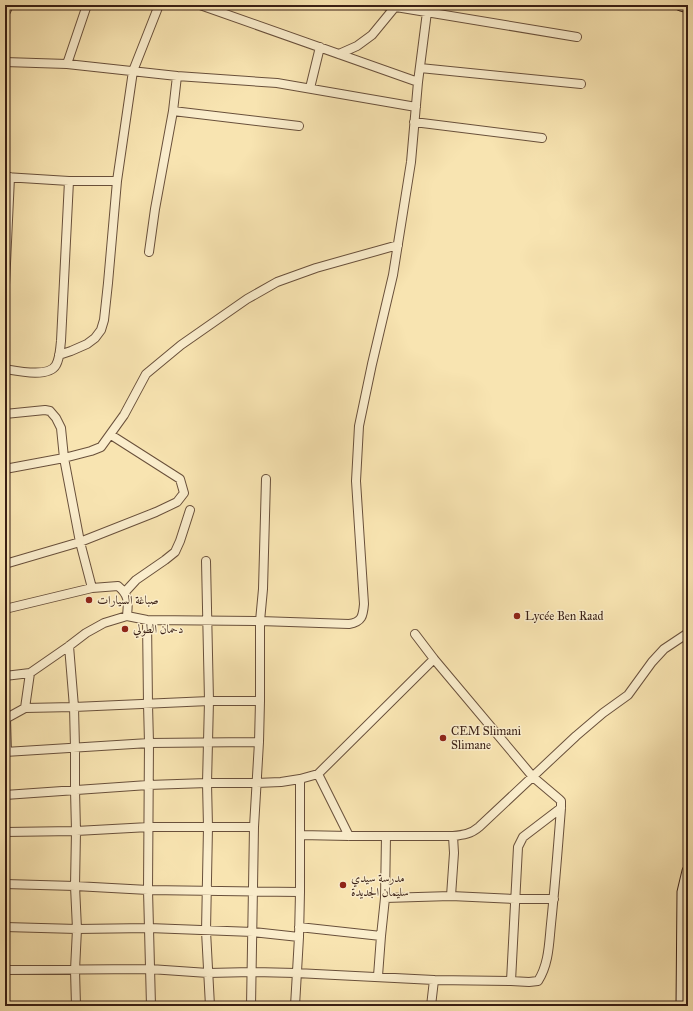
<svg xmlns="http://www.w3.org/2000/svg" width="693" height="1011" font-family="'IM FELL Great Primer',Amiri,serif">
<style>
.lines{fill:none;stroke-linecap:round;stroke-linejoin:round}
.minor-casing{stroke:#69503b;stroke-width:10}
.tertiary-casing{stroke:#69503b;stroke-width:12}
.secondary-casing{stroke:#391f14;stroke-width:13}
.minor{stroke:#faedcc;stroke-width:8}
.tertiary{stroke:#faedcc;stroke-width:10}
.secondary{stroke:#faedcc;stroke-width:11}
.poi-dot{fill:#8f2418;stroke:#faedcc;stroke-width:1.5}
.labels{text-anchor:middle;stroke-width:3;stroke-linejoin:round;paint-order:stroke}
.poi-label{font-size:12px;fill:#391f14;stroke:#faedcc;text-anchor:start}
</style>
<rect width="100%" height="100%" fill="#f8e4b1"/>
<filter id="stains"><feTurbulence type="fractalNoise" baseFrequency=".005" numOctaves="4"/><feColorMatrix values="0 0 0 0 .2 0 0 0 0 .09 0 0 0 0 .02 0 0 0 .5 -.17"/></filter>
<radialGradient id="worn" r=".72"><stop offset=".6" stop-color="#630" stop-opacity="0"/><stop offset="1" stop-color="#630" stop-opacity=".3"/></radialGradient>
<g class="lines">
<defs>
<path id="minor" d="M200,5L418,82
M384,5L577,37
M339,54L357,46L372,35L395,7
M5,62L67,64L177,76L277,83L416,107
M67,64L87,5
M420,68L581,84
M310,88L320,47
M173,111L299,126
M414,122L542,138
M5,177L69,181H117
M149,252L155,209L173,111L177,76
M5,285L10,177
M59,355L71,351L87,344L95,338L101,330L104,320L108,283L117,181L133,71L159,5
M5,369C17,371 49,378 56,365C60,358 60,349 61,341L69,181
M5,414L45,410L50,411L56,418L61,428L64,458L80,542L92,588
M5,469L64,458L91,451L101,447L124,415L146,374L181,345L224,315L247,299L277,282L316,268L398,245
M206,561L209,701L207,783L208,827L206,931L210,1006
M5,564L80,542L156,512L177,502L184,493L180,479L111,435
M125,592L136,580L165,560L175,552L180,541L190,510
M5,609L92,588L118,586C130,596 128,603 127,616
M147,620L148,704L149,743L148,890L151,1006
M69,646L74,707L75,748V790L76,831L75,886L77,929L75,970L76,1006
M5,676L30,673L69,646L86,633L104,623L127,616L147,620L260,621L349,624C362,622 363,616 364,604L356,481L359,426L372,364L393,275L411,162L418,82L427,12L426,5
M25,708L30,673
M5,719L25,708L74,707L209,701H260
M6,719L7,752
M5,752L149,743L259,742
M318,774L349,836
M5,795L148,785L207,783H256L281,782L300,779L318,774L434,659
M5,832L76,831L149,827H254
M300,835L349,836H453C463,835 471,834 479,827L576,736L603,713L628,695L652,662L664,649L688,633
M5,884L75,886L148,890L300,892
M451,896L454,853L453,836
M385,898L451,896L515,899H554
M5,927L77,929L149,928L253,932L299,937
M299,927L381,936L385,898L386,836
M5,970L150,969L208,973L252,972L296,973L434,980L511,981L529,982L538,981C549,964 549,943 551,924C555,886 558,847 561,808V801L559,799L533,777L434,659L415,634
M378,976L381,936
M511,981L518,847L523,837L561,808
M251,1006L254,827L259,742L260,701V621L263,589L266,479
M295,1006L299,937L300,892V779
M431,1006L434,980"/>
<path id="tertiary" d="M5,11L8,5"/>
<path id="secondary" d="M681,5L688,7
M682,1006L683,892L688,871"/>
</defs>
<use href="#minor" class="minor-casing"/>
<use href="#tertiary" class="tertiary-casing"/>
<use href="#secondary" class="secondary-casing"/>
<use href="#minor" class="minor"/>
<use href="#tertiary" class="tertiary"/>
<use href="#secondary" class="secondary"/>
</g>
<g class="poi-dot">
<circle cx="89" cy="600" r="4"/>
<circle cx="517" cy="616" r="4"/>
<circle cx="125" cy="629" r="4"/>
<circle cx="443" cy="738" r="4"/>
<circle cx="343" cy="885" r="4"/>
</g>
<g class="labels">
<g class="poi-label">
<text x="97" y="604">صباغة السيارات</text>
<text x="525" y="620">Lycée Ben Raad</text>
<text x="133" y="633">دحمان الطولي</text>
<text x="451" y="735">CEM Slimani<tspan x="451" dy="14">Slimane</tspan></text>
<text x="351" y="882">مدرسة سيدي<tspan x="351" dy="14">سليمان الجديدة</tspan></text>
</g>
</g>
<rect width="693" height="1011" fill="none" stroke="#f8e4b1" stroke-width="20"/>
<rect x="6" y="6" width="681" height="999" fill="none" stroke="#391f14" stroke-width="2"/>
<rect x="10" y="10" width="673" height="991" fill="none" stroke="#391f14"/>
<rect width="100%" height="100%" filter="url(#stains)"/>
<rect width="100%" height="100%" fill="url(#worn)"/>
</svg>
